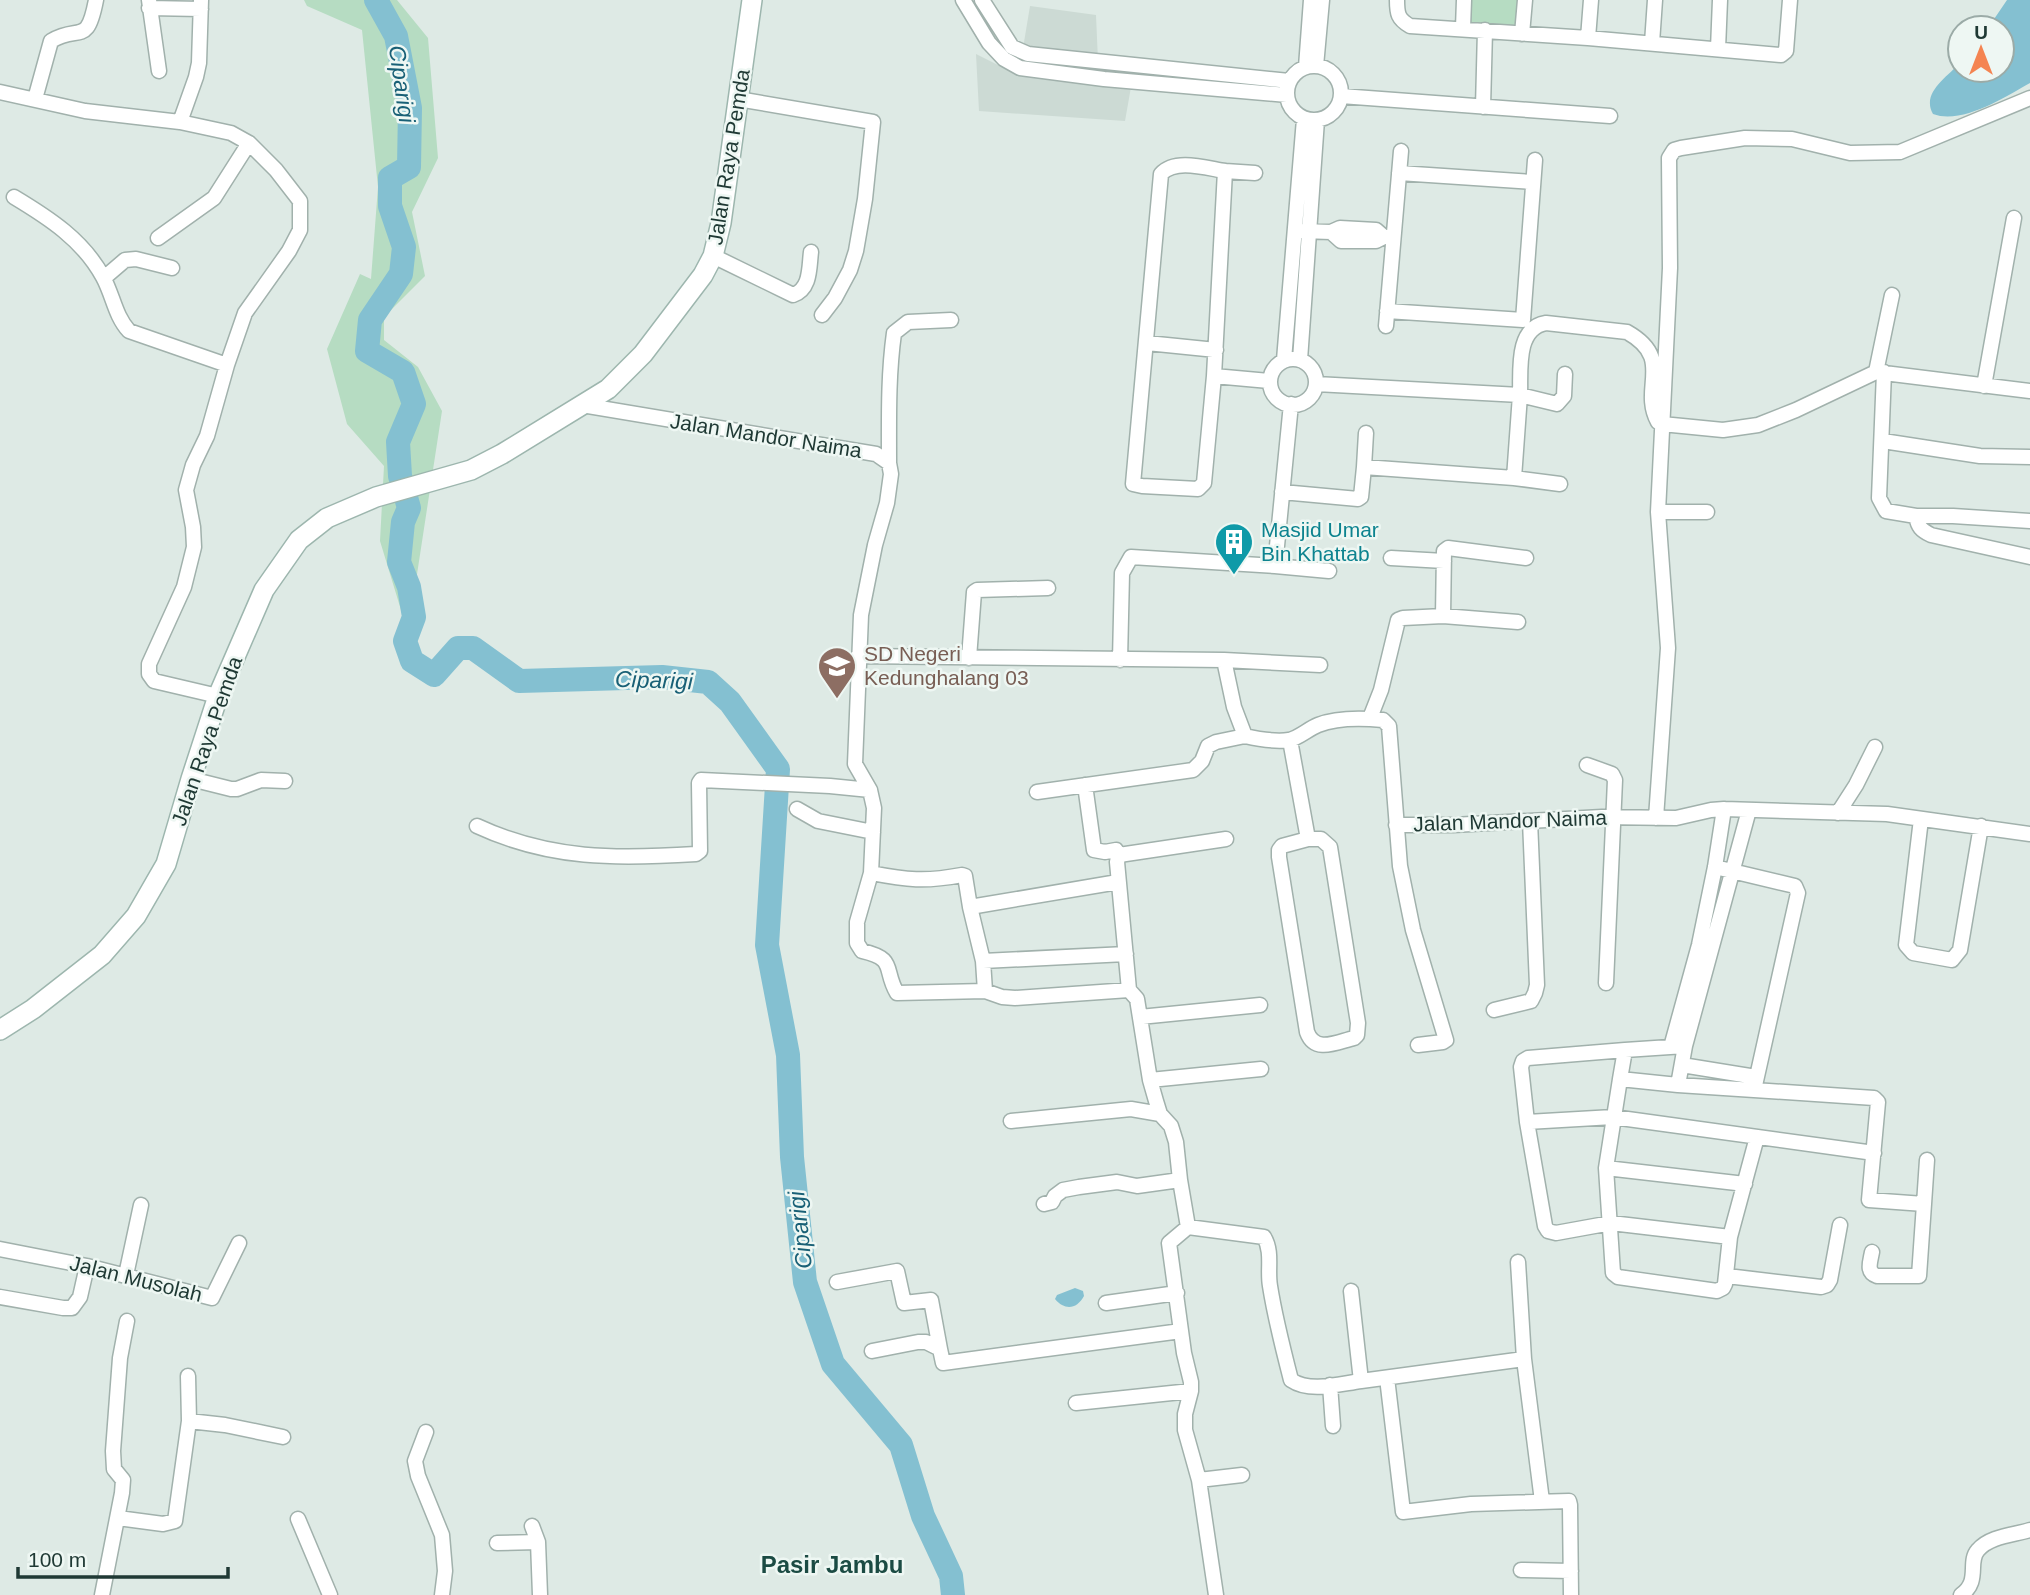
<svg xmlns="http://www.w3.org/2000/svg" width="2030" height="1595" font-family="Helvetica,sans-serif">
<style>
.built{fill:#ccdad4}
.green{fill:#b6dcc2}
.water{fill:#84c0d1}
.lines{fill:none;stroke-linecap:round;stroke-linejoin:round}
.river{stroke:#84c0d1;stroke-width:24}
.minor-casing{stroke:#a1b1ac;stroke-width:17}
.secondary-casing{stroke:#9db6ae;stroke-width:22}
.minor{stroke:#fff;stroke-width:14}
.secondary{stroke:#fff;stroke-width:19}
.labels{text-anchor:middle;stroke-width:5;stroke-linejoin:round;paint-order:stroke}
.street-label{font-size:21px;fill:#1f3934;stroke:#eef7f3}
.culture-label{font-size:21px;fill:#0d838f;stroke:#eef7f3;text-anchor:start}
.education-label{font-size:21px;fill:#785e54;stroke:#eef7f3;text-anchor:start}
.water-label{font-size:23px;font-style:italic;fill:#196076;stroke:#eef7f3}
.quarter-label{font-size:24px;font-weight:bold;fill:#1b4b43;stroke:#eef7f3}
</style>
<rect width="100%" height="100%" fill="#deeae5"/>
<path class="built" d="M1030,6L1096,15L1098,61L1023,48Z
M976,54L1014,73L1131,87L1125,121L979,111Z"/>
<path class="green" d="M304,0H397L428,38L438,158L412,212L425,276L384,317V340L418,367L442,411L408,633L380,541L384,466L347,424L327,349L360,274L371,279L378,187L362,30L307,6Z
M1468,0H1517L1518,26L1467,24Z"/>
<path class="water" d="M2007,0H2030V83C2005,97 1962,125 1933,114C1921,93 1947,77 1960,63V70H2002V28H1988Z
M1075,1288L1083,1291L1084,1296C1077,1309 1065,1311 1055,1299L1057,1295Z"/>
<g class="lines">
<path class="river" d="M376,0L396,36L410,108L409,167L390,178V206L404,247L401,274L370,320L367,351L403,372L414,404L398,442L400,476L409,508L403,522L399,562L409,587L414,617L405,641L412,661L434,675L458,648H473L519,681L662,677L708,682L730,702L778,769L767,945L788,1055L792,1157L805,1282L833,1364L901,1445L923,1516L951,1576L953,1595"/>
<defs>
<path id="minor" d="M149,0L159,71
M963,0L989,43L1004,59L1020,68L1104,79L1287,95
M982,0L1012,47L1028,54L1289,81
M1397,0C1397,14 1398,19 1410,26L1588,38L1781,55L1786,51L1790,0
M149,8L201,9
M1463,28L1464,0
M1522,34L1525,0
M1588,38L1591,0
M1652,43L1655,0
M1718,49L1720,0
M1287 93a27 27 0 1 1 54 0a27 27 0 1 1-54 0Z
M1316,66L1322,0
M1306,67L1311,0
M0,92L85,111L180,122L231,133L249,143L276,170L300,201V230L289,251L245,313L227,365L207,436L193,465L186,490L193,527L194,547L184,587L149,664V674L154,681L218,696
M1341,96L1610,116
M35,99L51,41C80,24 87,47 96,0
M738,99L873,122L865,199L856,251L850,270L835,298L822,315
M1483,107L1485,30
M180,122L196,77L199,63L201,0
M1225,171L1255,173
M1399,173L1533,182
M14,197C49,218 83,240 103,277C113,295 115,316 129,331L227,365
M1302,231L1331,232L1340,228L1376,230L1384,237
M1331,232L1341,241H1376L1384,237H1392
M158,238L214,198L249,143
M713,256L793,295C811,289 809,267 811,252
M104,278L125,260L136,259L172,268
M1387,311L1523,320L1535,160
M1386,326L1401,151
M1147,343L1216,350
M1270 382a23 23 0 1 1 46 0a23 23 0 1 1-46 0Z
M1284,360L1304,119
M1300,360L1317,120
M1876,372L1892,295
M1884,372L1879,498L1886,511L1916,516C1918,527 1921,530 1931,535L2030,557
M1214,376L1204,483L1198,489L1142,486L1133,484L1161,174C1175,158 1206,168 1225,171L1214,376L1269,381
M1316,384L1520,395C1521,372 1515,328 1546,323L1627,332C1675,359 1639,387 1658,422L1662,424L1723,430L1758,425L1796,410L1876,372L2030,391
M1984,386L2014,218
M582,405L876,454L889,463L891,474L887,503L875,545L861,615L855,764L870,790L874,808L871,873L857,922V943L862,951C897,959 883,969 897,993L985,991L1002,997L1015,998L1129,990
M1883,441L1980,456L2030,457
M889,463C889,419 888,376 894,333L908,322L951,320
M1364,467L1366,433
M1514,478L1560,484
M1282,492L1358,499L1361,497L1364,467L1514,478L1520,395L1557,404L1564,396L1565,374
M1658,512H1707
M1916,516H1953L2030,521
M1391,558L1444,561
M1275,566L1329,571
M1443,616L1518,622
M858,656L1224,660L1320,665
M969,658L974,592L977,590L1048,588
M1120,660L1122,573L1131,557L1275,566L1291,404
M1224,660L1234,707L1245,736C1258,739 1275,742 1289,740C1299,738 1308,729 1318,725C1338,717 1362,718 1383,720L1389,726L1400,866L1413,930L1446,1040L1443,1042L1418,1045
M1370,718L1381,690L1398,620L1403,618L1443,616L1444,551L1448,548L1526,558
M1290,740L1308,839H1321L1330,847L1358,1023L1357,1035L1354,1038C1337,1042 1315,1054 1307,1032L1279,857V850L1282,846L1308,839
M1587,765L1612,774L1615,780L1606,983
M191,779L231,789H237L261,780L285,781
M1085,785L1094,850L1105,852L1116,850L1119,855
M1037,792L1193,770L1202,761L1208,746L1216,742L1245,736
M797,809L818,821L873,832
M1838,813L1856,785L1875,747
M1656,818L1668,648L1658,512L1670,268L1669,158L1674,150L1681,148L1745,138L1792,139L1850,153L1900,152L2030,98
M1921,819L1906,945L1913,953L1952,960L1960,950L1981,826
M1396,825H1453L1602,817L1676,818L1711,810L1724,809L1887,814L2030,834
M477,826C550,860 617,859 696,854L700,851L699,783L701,780L830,786L870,790
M1715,867L1795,886L1798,893L1754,1090L1874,1098L1878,1102L1869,1200L1924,1204L1919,1276H1877C1866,1272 1870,1263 1872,1252
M871,873C907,880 925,882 962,875L965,876L970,907
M983,961L1126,954
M985,991L983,961L970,907L1118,882
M1494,1010L1531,1001L1535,993L1537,985L1530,821
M1140,1017L1260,1005
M1685,1046L1625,1050L1620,1079L1678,1085L1685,1046L1749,810
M1671,1047L1699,945L1715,867L1724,809
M1625,1050L1528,1058L1523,1061L1521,1067L1527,1122L1545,1226L1548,1231L1556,1233L1611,1223L1730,1237L1757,1137
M1682,1065L1756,1077
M1620,1079L1606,1168L1613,1273L1618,1277L1717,1291L1723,1288L1725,1284L1730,1237
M1150,1080L1261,1069
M1678,1085L1754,1090
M1011,1121L1131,1109L1160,1114
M1527,1122L1613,1117L1874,1153
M1606,1168L1745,1184
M1044,1204L1052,1202L1055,1196L1063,1190L1079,1187L1117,1182L1137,1186L1180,1180
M1924,1204L1927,1160
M1188,1227L1264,1237C1273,1252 1267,1270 1270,1286C1275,1318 1283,1349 1291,1380C1310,1393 1339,1384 1361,1381L1351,1291
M0,1249L87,1266L212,1298L239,1243
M1518,1262L1524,1359L1542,1501
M126,1275L141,1205
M1727,1276L1821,1287L1827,1285L1830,1280L1840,1225
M837,1282L897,1271L904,1303L931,1300L940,1349
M0,1297L63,1308H72L80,1297L87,1266
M1106,1303L1177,1293
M872,1351L918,1342H926L940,1349L943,1363L1181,1331
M1387,1378L1403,1512L1471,1504L1569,1501L1570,1505L1571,1595
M1361,1381L1524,1359
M1330,1385L1333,1426
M1076,1403L1191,1391
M189,1421L225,1425L283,1437
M426,1432L415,1461L418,1476L442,1535L445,1571L442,1595
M1199,1480L1242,1475
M118,1518L163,1524L175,1521L189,1421L188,1376
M298,1519L330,1595
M532,1526L538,1542L540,1595
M497,1543L538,1542
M1521,1570L1571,1571
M102,1595L122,1493L123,1480L114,1469L113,1451L120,1358L127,1321
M1216,1595L1199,1480L1185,1430V1414L1191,1391V1382L1184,1353L1169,1243L1188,1227L1180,1180L1176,1142L1171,1126L1160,1114L1156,1101L1150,1080L1137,999L1129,990L1117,862L1119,855L1226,839
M1961,1595C1981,1581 1967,1562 1978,1550C1990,1536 2014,1535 2030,1530"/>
<path id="secondary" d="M0,1030L33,1009L102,955L136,916L166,864L191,779L218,696L264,590L299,540L327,518L376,497L471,470L502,454L608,389L643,354L703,275L713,256L721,223L752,0"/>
</defs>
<use href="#minor" class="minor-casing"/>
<use href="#secondary" class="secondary-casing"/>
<use href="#minor" class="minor"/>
<use href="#secondary" class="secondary"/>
</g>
<defs>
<symbol id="building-pin" viewBox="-11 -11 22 30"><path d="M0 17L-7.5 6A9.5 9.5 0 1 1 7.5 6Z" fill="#0f9aa8" stroke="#eef7f3"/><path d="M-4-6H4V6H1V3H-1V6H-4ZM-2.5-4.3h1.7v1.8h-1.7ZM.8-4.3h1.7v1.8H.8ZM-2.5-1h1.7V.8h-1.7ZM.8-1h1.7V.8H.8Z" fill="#fff"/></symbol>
<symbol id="school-pin" viewBox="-11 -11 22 30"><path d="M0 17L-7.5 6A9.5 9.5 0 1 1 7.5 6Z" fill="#8d6e63" stroke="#eef7f3"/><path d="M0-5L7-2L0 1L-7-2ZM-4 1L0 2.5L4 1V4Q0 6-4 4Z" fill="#fff"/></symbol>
</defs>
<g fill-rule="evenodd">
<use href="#building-pin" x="1212" y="520" width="44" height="60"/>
<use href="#school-pin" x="815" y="644" width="44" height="60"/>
</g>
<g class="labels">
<g class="street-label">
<text transform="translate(729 157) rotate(-81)" y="7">Jalan Raya Pemda</text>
<text transform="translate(766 436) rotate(9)" y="7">Jalan Mandor Naima</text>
<text transform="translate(207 741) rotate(-71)" y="7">Jalan Raya Pemda</text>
<text transform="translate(1510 821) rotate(-2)" y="7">Jalan Mandor Naima</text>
<text transform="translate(136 1279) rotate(14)" y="7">Jalan Musolah</text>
</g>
<g class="culture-label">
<text x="1261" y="537">Masjid Umar<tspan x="1261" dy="24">Bin Khattab</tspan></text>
</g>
<g class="education-label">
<text x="864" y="661">SD Negeri<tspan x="864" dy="24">Kedunghalang 03</tspan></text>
</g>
<g class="water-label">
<text transform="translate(402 84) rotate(82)" y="8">Ciparigi</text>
<text transform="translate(654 680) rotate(2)" y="8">Ciparigi</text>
<text transform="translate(800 1230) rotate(-96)" y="8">Ciparigi</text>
</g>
<g class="quarter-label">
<text x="832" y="1573">Pasir Jambu</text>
</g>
</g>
<g transform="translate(1981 49)"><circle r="33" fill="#eef7f3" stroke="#9baba7" stroke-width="2"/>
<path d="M0-5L12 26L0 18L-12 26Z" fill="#f48451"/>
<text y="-10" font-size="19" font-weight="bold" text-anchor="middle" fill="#1f3934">U</text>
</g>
<path d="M18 1567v10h210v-10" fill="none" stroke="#1f3934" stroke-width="3.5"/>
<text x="28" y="1567" font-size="21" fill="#1f3934" stroke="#eef7f3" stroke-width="5" paint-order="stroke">100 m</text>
</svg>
